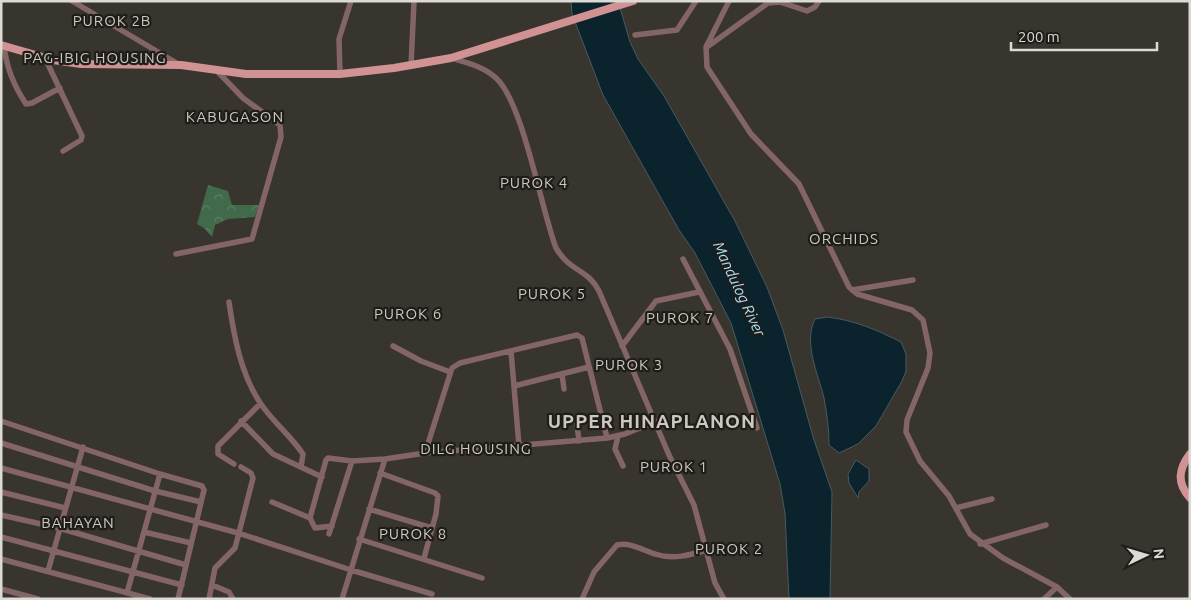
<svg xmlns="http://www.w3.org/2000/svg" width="1191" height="600" font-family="Ubuntu,sans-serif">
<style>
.forest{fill:url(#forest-crowns)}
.water{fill:#0a232d;stroke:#495a5f}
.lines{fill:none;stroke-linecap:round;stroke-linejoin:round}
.minor{stroke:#846565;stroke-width:5.5}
.major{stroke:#d09293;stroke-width:8}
.labels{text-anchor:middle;stroke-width:4.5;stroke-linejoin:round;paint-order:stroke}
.neighbourhood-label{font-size:15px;letter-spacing:1px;fill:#ccc8bf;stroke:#1e1d19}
.water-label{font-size:15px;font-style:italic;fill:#a4e0fb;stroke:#1e1d19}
.district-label{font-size:19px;font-weight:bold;letter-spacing:1px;fill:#ccc8bf;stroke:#1e1d19}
</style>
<defs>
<pattern id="forest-crowns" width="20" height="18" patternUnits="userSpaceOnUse" patternTransform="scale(1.25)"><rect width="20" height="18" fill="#406a4a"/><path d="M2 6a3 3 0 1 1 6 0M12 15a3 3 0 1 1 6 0" fill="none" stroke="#5b7f63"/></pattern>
</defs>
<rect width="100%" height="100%" fill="#38352e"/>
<path class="forest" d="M208,185L228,191L232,205H259L255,217L228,219L215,225L212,237L204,228L197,224Z"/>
<path class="water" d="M571,1H618L630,42L638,59L664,96L735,221L767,287L783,330L814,440L832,492L830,599H789L785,513L780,484L731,323L695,253L679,230L603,95L572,14Z
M827,317C854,320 877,330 901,342L906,354V371L902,381L876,426L858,444L839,453L829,445C829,429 827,414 824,398C818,373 803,343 815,319Z
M856,460L869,469V481L859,492L858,498L849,483L848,474Z"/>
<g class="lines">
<path class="minor" d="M72,1L180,65
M729,1L706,47L707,67L751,134L799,184L849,287L857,294L912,310L923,320L930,353L928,368L907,420L906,432L920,461L949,496L970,534L1003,558L1057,587L1070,599
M635,35L677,30L696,1
M4,45C6,67 14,86 26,104L32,103L60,88
M707,47L768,3L780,2L807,11L815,7L819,1
M45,58L82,136L81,140L63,151
M451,58C467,63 483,66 496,78C523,102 541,209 556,248C570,272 588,269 599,291L669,455L694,505L715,583L724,599
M411,66L414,1
M340,74L339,39L351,1
M176,254L252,239L281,137L280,125L243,98L217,71
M683,259L730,349L757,428
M852,290L913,280
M229,302C234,337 241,375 261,404C273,422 291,436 303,454L301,467
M393,346L421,361L450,372
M622,346L656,301L699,292
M511,351L519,446
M562,374L564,389
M514,386L589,367
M576,417L579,441
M1,421L160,474L202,486L204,490L178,599
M241,421L273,454L322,477
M618,436L615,449L623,466
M1,443L155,491L201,502
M425,453L452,368L460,363L577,335L582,338L607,438
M234,464L218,454V446L260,404
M1,468L238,533L351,570L385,459
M380,473L435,493L438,496L436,514L424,558
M1,492L65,508
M272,502L310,518L315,528L332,526
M956,508L992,499
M369,509L432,528
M1,515L59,528L186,565
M310,518L326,460L328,458L352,461L385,459L425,453L607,438L625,434L655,422
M144,532L191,543
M329,534L352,461
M1,537L182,585
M359,539L482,578
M980,544L1046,525
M1,559L150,599
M48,571L83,447
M212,585L229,592L233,599
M1,589L38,599
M127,593L160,474
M209,599L215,568L235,548L253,478L251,473L241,467
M342,599L351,570L432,594
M582,599L594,572L617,545C631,542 642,550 655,554C673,560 690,555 707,550
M1044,599L1057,587"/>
<path class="major" d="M1,45L53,60L81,64L181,65L246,74H340L394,68L451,58L633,1
M1190,454C1178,470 1177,483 1190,498"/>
</g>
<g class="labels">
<g class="neighbourhood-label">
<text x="112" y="26">PUROK 2B</text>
<text x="95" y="63">PAG-IBIG HOUSING</text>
<text x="235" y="122">KABUGASON</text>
<text x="534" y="188">PUROK 4</text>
<text x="844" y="244">ORCHIDS</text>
<text x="552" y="299">PUROK 5</text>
<text x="408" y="319">PUROK 6</text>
<text x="680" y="323">PUROK 7</text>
<text x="629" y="370">PUROK 3</text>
<text x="476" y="454">DILG HOUSING</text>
<text x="674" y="472">PUROK 1</text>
<text x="78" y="528">BAHAYAN</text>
<text x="413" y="539">PUROK 8</text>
<text x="729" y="554">PUROK 2</text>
</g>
<g class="water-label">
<text transform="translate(739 289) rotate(65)" y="5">Mandulog River</text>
</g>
<g class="district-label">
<text x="652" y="428">UPPER HINAPLANON</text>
</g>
</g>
<rect width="1191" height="600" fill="none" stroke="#dbdad5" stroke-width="5"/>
<g transform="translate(1146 555) rotate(85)" stroke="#1e1d19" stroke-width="4" paint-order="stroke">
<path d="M0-4L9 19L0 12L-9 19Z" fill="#dbdad5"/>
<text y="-8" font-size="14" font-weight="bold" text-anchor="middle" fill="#dbdad5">N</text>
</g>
<path d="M1011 42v8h146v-8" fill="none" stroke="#dbdad5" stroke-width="2.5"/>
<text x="1018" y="42" font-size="15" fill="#dbdad5" stroke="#1e1d19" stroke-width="4" paint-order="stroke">200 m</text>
</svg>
